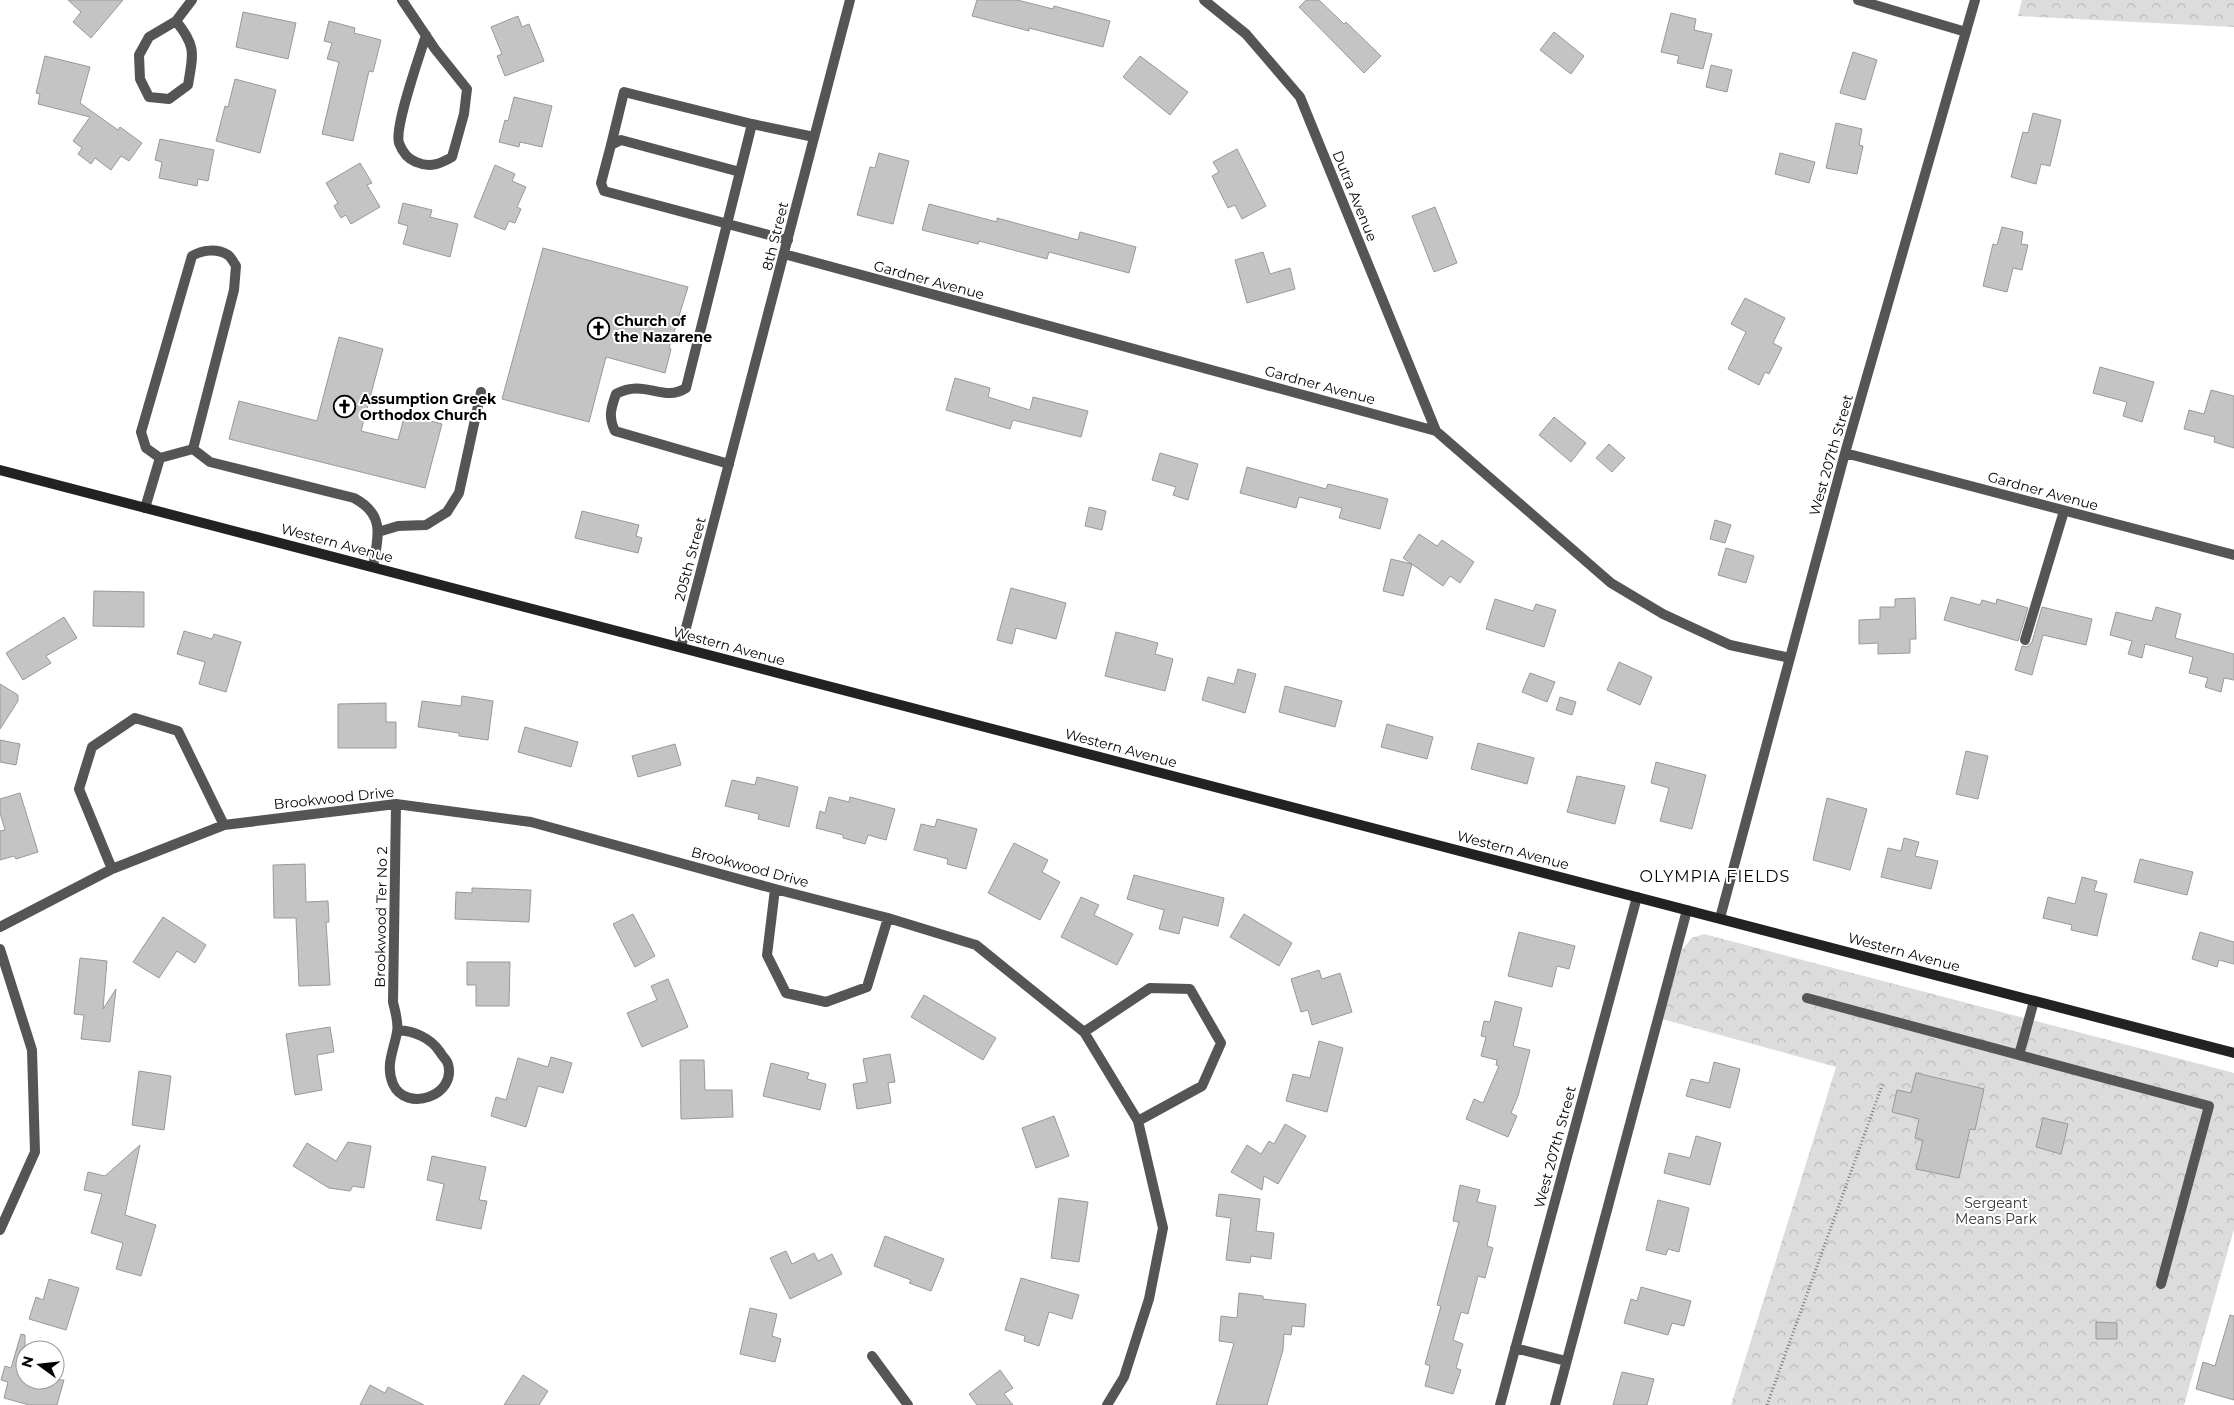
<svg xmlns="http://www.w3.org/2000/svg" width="2234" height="1405" font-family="Montserrat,sans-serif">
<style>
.park{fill:url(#park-crowns)}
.building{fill:#c4c4c4;stroke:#999}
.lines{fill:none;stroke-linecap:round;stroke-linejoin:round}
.path{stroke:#777;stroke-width:3;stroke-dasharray:1 2.5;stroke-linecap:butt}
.service{stroke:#555;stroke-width:10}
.minor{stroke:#555;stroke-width:10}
.secondary{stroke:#222;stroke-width:10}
.labels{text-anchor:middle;stroke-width:4;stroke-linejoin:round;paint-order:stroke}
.street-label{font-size:14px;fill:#000;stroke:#fff}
.poi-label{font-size:14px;font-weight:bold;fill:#000;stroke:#fff;text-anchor:start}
.park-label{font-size:14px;fill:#333;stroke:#fff}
.quarter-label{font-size:16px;letter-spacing:1px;fill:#000;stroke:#fff}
</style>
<defs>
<pattern id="park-crowns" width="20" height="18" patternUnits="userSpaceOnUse" patternTransform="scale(1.25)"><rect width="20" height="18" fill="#dcdcdc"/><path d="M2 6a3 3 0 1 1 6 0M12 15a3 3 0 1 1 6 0" fill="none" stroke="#bbb"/></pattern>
</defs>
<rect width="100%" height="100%" fill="#fff"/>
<path class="park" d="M2022,0H2234V27L2018,16Z
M1704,934L2234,1073V1229L2184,1405H1731L1836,1067L1662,1019L1682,950L1692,938Z"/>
<path class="building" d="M68,0H123L91,38L73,22L81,12Z
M977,0H1017L1053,9L1054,6L1110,21L1103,47L1029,28V31L972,16Z
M1306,0H1319L1344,24L1346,22L1381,56L1364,73L1299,7Z
M243,12L296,23L288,59L236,47Z
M1671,13L1696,19L1694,30L1712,34L1703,69L1677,63L1679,56L1661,52Z
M518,16L522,27L529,24L544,61L505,76L497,56L502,54L491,27Z
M329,21L355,28L354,33L381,40L373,72L369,71L353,141L322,134L339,62L327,59L332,43L324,41Z
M1554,32L1584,56L1571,74L1540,50Z
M1853,52L1877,60L1865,100L1840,93Z
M45,56L90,67L80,103L118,130L120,127L142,143L129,161L121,156L111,170L95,158L91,164L78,154L82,148L73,141L90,117L38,104L40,94L36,93Z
M1140,56L1188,92L1170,115L1123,77Z
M1711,65L1732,70L1727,92L1706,87Z
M235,79L276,90L260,153L216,141L225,106L228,107Z
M514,97L552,106L542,147L520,142L519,147L499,142L505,120L508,121Z
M2033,113L2061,120L2050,166L2041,164L2036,184L2011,177L2023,132L2028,133Z
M1836,123L1862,129L1859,145L1863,146L1857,174L1826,168Z
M160,139L214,150L208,181L198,179L197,186L159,178L162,162L155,160Z
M1237,149L1266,206L1242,219L1235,205L1228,208L1212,176L1219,172L1213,162Z
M879,153L909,161L893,224L857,215L870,167L875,168Z
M1780,153L1815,162L1809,183L1775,174Z
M360,163L372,183L367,185L380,207L351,224L346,215L341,218L334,206L338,203L326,183Z
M495,165L515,174L512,181L526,187L517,207L521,209L515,223L509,221L505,230L474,217Z
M403,203L432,210L430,217L458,224L450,257L403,244L408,226L398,223Z
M929,204L997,222V218L1078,240L1080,232L1136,247L1129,273L1049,252L1047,259L979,241L978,244L922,230Z
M1435,207L1457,263L1434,272L1412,216Z
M2002,227L2023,232L2021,244L2028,245L2022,270L2013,268L2007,292L1983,286L1993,244L1997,245Z
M543,248L688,287L669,348L671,349L665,373L606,357L589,422L502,399Z
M1263,252L1270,274L1290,268L1295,289L1247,303L1235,260Z
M1745,298L1785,318L1773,343L1782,348L1769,374L1765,372L1759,385L1728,369L1746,332L1731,324Z
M339,337L383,349L361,431L398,440L405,414L442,424L425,488L229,439L239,401L317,421Z
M2100,367L2154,382L2142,422L2123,416L2127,402L2093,393Z
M955,378L990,388L988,397L1030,410L1033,397L1088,411L1081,437L1013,420L1010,429L946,410Z
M2211,390L2234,396V448L2214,442L2215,437L2184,429L2189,410L2204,414Z
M1554,417L1586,443L1571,462L1539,435Z
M1609,444L1625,458L1612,472L1596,458Z
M1160,453L1198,464L1188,500L1173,495L1176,487L1152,480Z
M1247,467L1326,489L1328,484L1388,499L1380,529L1339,518L1342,508L1299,497L1296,508L1240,493Z
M1089,507L1106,511L1102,530L1085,526Z
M582,511L639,525L636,536L642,538L638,553L575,538Z
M1715,520L1731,525L1725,543L1710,539Z
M1419,534L1437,546L1442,540L1474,562L1460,583L1450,576L1443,586L1403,558Z
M1726,548L1754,556L1746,583L1718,575Z
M1391,559L1412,564L1403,596L1383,591Z
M1011,588L1066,603L1056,639L1016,628L1012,644L997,640Z
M94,591L144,592V627L93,626Z
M1951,597L1980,605L1982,600L1996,604L1997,599L2028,608L2018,641L1944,620Z
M1915,598L1916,639H1910V653L1878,654V643L1859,644V620L1880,619V607H1895V599Z
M1495,599L1533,611L1536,604L1556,610L1544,647L1486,629Z
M2042,607L2092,619L2086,645L2043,635L2032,675L2015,670L2022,646L2027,647L2032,642Z
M2156,607L2181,614L2175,638L2234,654V680L2224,678L2221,692L2205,687L2208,678L2189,673L2193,657L2145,644L2142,658L2128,654L2132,641L2110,635L2116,612L2152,621Z
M64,617L77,638L46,656L51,663L23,680L6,653Z
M184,631L212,639L214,634L241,642L226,692L199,684L205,662L177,654Z
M1116,632L1158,643L1155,654L1173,659L1165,691L1105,676Z
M1619,662L1652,677L1640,705L1607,690Z
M1238,669L1256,674L1245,713L1202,700L1208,677L1234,684Z
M1530,673L1555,682L1547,702L1522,692Z
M0,684L18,695V701L0,729Z
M1285,686L1342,701L1335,727L1279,712Z
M462,696L493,701L488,740L459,736V733L418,727L422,701L461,706Z
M1560,697L1576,702L1572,715L1556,710Z
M386,703V722H396V748H338V704Z
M1387,724L1433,737L1427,759L1381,747Z
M525,727L578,742L571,767L518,752Z
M0,740L20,744L16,765L0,762Z
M1478,743L1534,758L1527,784L1471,769Z
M675,744L681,765L638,777L632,756Z
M1966,751L1988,756L1978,799L1956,794Z
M1656,762L1706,775L1692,829L1660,821L1669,788L1651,783Z
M1577,776L1625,786L1615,824L1567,812Z
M757,777L798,787L789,827L758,819L759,814L725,806L732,780L755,785Z
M20,793L38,852L16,859L14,856L0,860V831L5,830L0,813V799Z
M829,797L849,802L850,797L895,809L886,840L868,835L865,844L843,838V835L816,828L820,811L825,813Z
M1827,798L1867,809L1850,870L1813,860Z
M937,819L977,829L966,869L947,864L948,859L914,850L921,824L935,827Z
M1904,838L1919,842L1915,856L1938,861L1931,889L1881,877L1888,848L1901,851Z
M1014,843L1048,860L1042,872L1060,882L1040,920L988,893Z
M2140,859L2193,872L2187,895L2134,882Z
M305,864L306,902L328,901L329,922H326L330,985L299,986L296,918H274L273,865Z
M1134,875L1224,898L1218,926L1183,917L1179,934L1159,929L1164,910L1127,899Z
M2082,877L2097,881L2094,891L2107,894L2097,936L2071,930L2072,925L2043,918L2048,897L2075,904Z
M472,888L531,890L529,922L455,919L456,892L472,893Z
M1081,897L1099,905L1094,915L1133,934L1117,965L1061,937Z
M633,914L655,956L635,967L613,924Z
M1244,914L1292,943L1279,966L1230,937Z
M163,917L206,945L195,963L177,951L159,978L133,962Z
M1519,932L1575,946L1569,969L1557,966L1552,987L1508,976Z
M2200,932L2234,942V964L2219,960L2217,967L2192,959Z
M80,958L107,961L103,1009L116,989L110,1042L81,1039L84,1015L74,1014Z
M467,962H510L509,1006H476V985H467Z
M1319,970L1322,979L1340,973L1352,1012L1312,1025L1308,1010L1301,1012L1291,979Z
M668,979L688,1027L642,1047L627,1013L657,1000L651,986Z
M924,995L996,1038L983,1060L911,1017Z
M1495,1001L1522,1008L1513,1046L1530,1050L1518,1096L1511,1113L1517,1116L1508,1137L1466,1119L1474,1099L1483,1103L1499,1066L1496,1065L1497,1060L1481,1056L1486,1037L1481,1036L1484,1021L1490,1022Z
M330,1027L334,1052L317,1055L322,1090L295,1095L286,1034Z
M1319,1041L1343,1048L1327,1112L1286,1101L1293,1074L1310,1078Z
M890,1054L895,1082L888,1083L891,1103L857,1109L853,1084L867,1082L863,1059Z
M551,1057L572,1063L563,1093L538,1086L526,1127L491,1116L496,1097L506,1100L518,1058L548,1067Z
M680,1060H704L705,1090H732L733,1117L681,1119Z
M1714,1062L1740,1069L1730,1108L1686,1096L1691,1079L1709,1083Z
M771,1063L809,1073L807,1079L826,1084L820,1110L763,1096Z
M139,1071L171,1076L164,1130L132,1125Z
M1916,1073L1984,1089L1975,1130L1970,1129L1959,1178L1916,1169L1923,1140L1915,1138L1919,1119L1892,1112L1897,1090L1911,1093Z
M1054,1116L1069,1156L1036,1168L1022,1128Z
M2043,1118L2068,1124L2061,1154L2036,1147Z
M1285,1124L1306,1136L1278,1184L1264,1176L1262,1190L1231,1172L1247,1145L1261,1154L1269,1141L1274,1144Z
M1696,1136L1721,1143L1710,1185L1664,1173L1669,1153L1690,1158Z
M348,1142L371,1146L364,1188L353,1186L350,1191L329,1188L293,1166L307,1143L336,1161Z
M140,1145L125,1215L156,1225L141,1276L116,1269L123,1243L91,1233L102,1194L84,1190L88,1172L105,1176Z
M432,1156L486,1167L479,1200L487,1201L481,1229L436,1220L444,1184L427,1180Z
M1460,1185L1480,1190L1477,1202L1496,1206L1487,1246L1493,1248L1485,1278L1478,1276L1468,1314L1461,1312L1453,1340L1463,1344L1456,1368L1461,1370L1453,1394L1425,1386L1430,1366L1425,1364L1441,1306L1437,1305L1459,1222L1453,1221Z
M1219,1194L1260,1199L1256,1231L1274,1233L1271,1259L1251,1256L1250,1263L1226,1260L1231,1218L1216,1216Z
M1059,1198L1088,1202L1079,1262L1051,1258Z
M1658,1200L1689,1208L1679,1252L1668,1249L1666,1255L1646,1250Z
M885,1236L944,1259L931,1291L909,1283L911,1280L874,1266Z
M786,1251L792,1264L814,1253L818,1261L832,1254L842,1274L790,1299L770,1258Z
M1021,1278L1079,1295L1072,1319L1049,1312L1039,1346L1024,1341L1025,1336L1005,1330Z
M49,1279L79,1288L66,1330L29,1319L36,1297L43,1300Z
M1641,1287L1691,1301L1684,1326L1672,1323L1668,1335L1624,1323L1631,1299L1637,1301Z
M1239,1293L1263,1296V1299L1306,1304L1304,1327L1292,1326L1291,1335L1284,1334L1283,1350L1267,1405H1216L1234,1343L1219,1341L1221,1316L1237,1318Z
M750,1308L777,1314L772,1336L781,1339L775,1362L740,1354Z
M2230,1315L2234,1316V1400L2196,1389L2203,1362L2215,1366Z
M2096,1322L2117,1323V1339H2096Z
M21,1334L25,1335V1380H64L57,1405H29L4,1398L8,1382L1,1380L5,1366L11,1368Z
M1000,1370L1013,1388L1004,1394L1013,1405H977L969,1394Z
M1622,1372L1654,1379L1647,1405H1613Z
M523,1375L548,1391L539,1405H504Z
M370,1385L385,1393L388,1387L424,1405H360Z"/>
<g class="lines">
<path class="path" d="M1767,1405L1883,1083"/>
<path class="service" d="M611,145L624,92L752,124
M740,172L621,140L611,145L601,183L604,191L788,240
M193,449L210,462L354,498C386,515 378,537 373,567
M729,464L615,431C608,417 611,408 616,394C645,378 663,403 686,388L752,124L814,137
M145,508L160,458L193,449L234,290L236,266C234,263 231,257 228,255C217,248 202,250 192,256L141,432L146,448L160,458
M378,532L398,526L426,525L447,512L459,493L481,392
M2025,640L2064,511
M1807,998L2209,1106L2161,1284
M2019,1055L2034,1001"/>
<path class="minor" d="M402,0L435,49L467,89L464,114L452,157C440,164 430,168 416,162C408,159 402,151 399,143C394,127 420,55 426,35
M1204,0L1246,34L1300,97L1436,431
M1858,0L1966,32
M176,21C197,47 193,54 188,85L169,99L149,97L140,79L139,55L149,37L176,21L192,0
M784,254L1436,431L1611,583L1663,614L1730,645L1790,658
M1845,453L2234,555
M681,647L850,0
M396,804L393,1002C395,1011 399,1023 397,1032C394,1050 385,1065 393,1084C406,1113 457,1096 448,1064C447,1060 442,1056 440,1052C431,1038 414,1031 398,1030
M112,869L79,789L92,747L135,718L178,731L224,825
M775,889L767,955L786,993L826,1002L867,987L888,918
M1720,918L1845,453L1975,0
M0,927L112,869L224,825L396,804L531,822L775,889L888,918L976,945L1084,1032L1138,1121L1163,1228L1149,1299L1124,1377L1107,1405
M0,949L32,1050L35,1152L0,1230
M1084,1032L1150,988L1190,989L1221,1043L1202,1086L1138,1121
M1515,1348L1566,1361
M872,1356L908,1405
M1500,1405L1637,897
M1555,1405L1687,910"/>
<path class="secondary" d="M0,470L2234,1053"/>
</g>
<defs>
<symbol id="church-ring" viewBox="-11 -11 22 22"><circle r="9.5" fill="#fff" stroke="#000" stroke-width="1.5"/><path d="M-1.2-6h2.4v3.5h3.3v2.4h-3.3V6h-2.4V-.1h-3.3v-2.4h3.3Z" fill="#000"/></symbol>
</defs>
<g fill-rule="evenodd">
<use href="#church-ring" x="586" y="316" width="25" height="25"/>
<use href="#church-ring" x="332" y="394" width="25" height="25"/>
</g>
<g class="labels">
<g class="street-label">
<text transform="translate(1355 196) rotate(68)" y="5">Dutra Avenue</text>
<text transform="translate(775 236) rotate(-76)" y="5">8th Street</text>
<text transform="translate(929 280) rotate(15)" y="5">Gardner Avenue</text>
<text transform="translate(1320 385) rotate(15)" y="5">Gardner Avenue</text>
<text transform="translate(1831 455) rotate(-74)" y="5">West 207th Street</text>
<text transform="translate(2043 491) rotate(15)" y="5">Gardner Avenue</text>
<text transform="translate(337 543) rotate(15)" y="5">Western Avenue</text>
<text transform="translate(690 559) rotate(-75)" y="5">205th Street</text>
<text transform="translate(729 646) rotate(15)" y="5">Western Avenue</text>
<text transform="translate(1121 748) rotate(15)" y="5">Western Avenue</text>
<text transform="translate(334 798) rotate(-6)" y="5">Brookwood Drive</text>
<text transform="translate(1513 850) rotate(15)" y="5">Western Avenue</text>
<text transform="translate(750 867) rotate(15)" y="5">Brookwood Drive</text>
<text transform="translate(381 917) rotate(-89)" y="5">Brookwood Ter No 2</text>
<text transform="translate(1904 952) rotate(15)" y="5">Western Avenue</text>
<text transform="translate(1555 1147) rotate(-75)" y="5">West 207th Street</text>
</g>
<g class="poi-label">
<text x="614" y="326">Church of<tspan x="614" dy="16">the Nazarene</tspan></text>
<text x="360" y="404">Assumption Greek<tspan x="360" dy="16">Orthodox Church</tspan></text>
</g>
<g class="park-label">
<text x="1996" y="1208">Sergeant<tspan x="1996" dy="16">Means Park</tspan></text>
</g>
<g class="quarter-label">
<text x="1715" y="882">OLYMPIA FIELDS</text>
</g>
</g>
<g transform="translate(40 1365) rotate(285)"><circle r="24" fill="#ffffff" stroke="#999999"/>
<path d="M0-4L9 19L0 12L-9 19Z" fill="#000000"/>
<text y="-8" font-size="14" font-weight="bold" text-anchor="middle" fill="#000000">N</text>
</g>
</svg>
